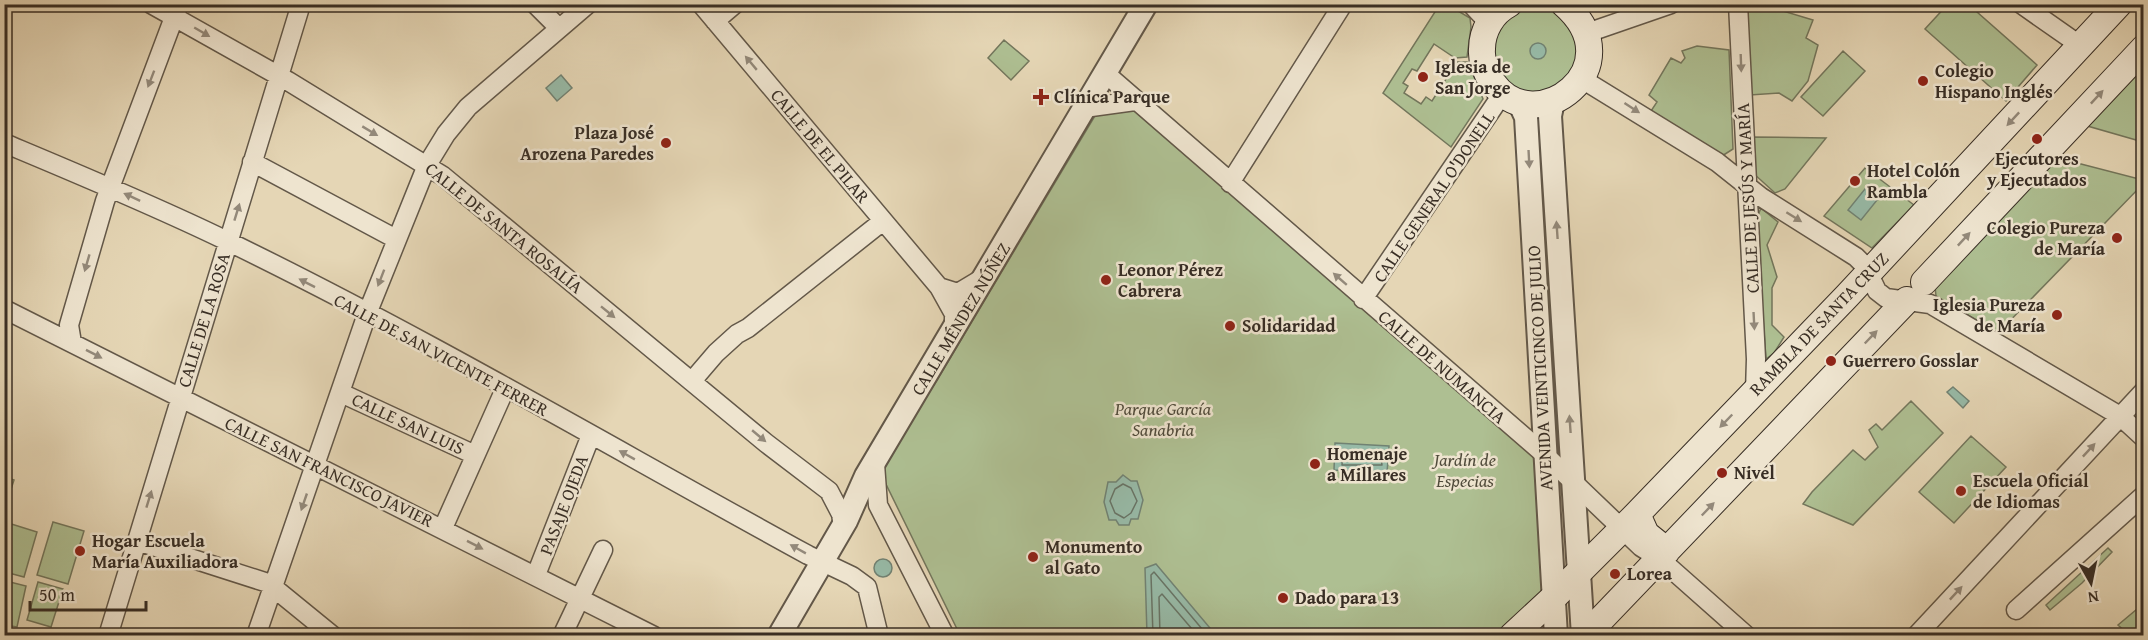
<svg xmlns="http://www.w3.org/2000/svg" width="2148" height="640" font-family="'Gentium Book Plus',serif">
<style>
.green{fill:#aebf92;stroke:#73765c;stroke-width:1.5}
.water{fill:#97baa7;stroke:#718273;stroke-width:1.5}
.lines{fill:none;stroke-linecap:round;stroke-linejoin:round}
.shore{stroke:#687466;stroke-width:1.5}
.minor-casing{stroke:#635849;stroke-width:21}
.tertiary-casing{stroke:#635849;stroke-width:26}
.secondary-casing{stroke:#382e25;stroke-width:28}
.minor{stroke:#eee4cf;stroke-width:18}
.tertiary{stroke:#eee4cf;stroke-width:22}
.secondary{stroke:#eee4cf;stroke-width:26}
.oneway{fill:#93897a}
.poi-dot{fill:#8f2418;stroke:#eee4cf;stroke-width:2}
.labels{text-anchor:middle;stroke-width:5;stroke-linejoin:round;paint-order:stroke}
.poi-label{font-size:18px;font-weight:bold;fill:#382e25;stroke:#eee4cf;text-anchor:start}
.street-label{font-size:18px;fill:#382e25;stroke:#eee4cf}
.park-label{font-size:18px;font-style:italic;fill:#504b3b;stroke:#eee4cf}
</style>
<rect width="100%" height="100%" fill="#e5d6b5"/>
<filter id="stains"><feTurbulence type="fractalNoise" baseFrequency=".00333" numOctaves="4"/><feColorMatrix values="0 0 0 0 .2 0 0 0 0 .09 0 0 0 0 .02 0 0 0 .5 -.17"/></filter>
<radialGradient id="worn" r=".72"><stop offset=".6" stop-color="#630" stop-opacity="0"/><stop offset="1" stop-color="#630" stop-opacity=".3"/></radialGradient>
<path class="green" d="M1440,4L1448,5L1470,18L1471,27L1467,57L1455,58L1434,44L1417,71L1412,69L1403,83L1408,86L1404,93L1421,104L1426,97L1432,101L1457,62H1468L1483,99L1451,147L1383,93Z
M1524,4C1555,5 1558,9 1579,30L1576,76L1537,98L1496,78L1491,33L1511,9Z
M1948,4L1969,5L2037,65L2006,101L1925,29Z
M1747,5H1763L1813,20L1806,38L1818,45L1808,81L1792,101L1779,93L1750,95Z
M1004,40L1029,61L1011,80L988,58Z
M1697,46L1729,50L1733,149L1722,156L1651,111L1657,102L1649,95L1671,58L1681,63L1685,58L1682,51Z
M1843,51L1865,71L1823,116L1801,97Z
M2143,59V142L2084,125Z
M1131,108L1540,460L1548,594L1501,635H960L879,470L937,380L1096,114Z
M1753,137L1826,138L1785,189L1775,193L1753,173Z
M2054,157L2143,180L2142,185L1998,333L1936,296L1935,286Z
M1865,168L1914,205L1872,248L1824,216Z
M1761,208L1778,222L1767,245L1777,277L1772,288V325L1784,337L1774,353L1766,359L1756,220Z
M1911,401L1943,433L1853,525L1803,504L1812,492L1853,450L1865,460L1878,447L1869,430L1876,424L1882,430Z
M1971,436L2006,467L1954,523L1919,492Z
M5,477L14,480L5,508L4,477Z
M5,522L37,532L24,577L5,572Z
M53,522L84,531L68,584L37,575Z
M2108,548L2112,552L2082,583L2050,610L2046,605Z
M6,581L26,586L17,627L5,625Z
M38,582L63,589L51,627L27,620Z
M2143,604V635H2129L2118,625Z"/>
<path class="water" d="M1530 51a8 8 0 1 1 16 0a8 8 0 1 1-16 0Z
M561,75L572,88L557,101L546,88Z
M1869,184L1882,194L1861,220L1848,210Z
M1953,387L1969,401L1963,408L1947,392Z
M1335,443L1389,446L1387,473L1334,470Z
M1123,475L1131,481H1137L1143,500L1138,519H1131L1129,525H1119L1116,520H1109L1104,502L1108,482H1116Z
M874 568a9 9 0 1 1 18 0a9 9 0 1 1-18 0Z
M1156,564L1215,634L1147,635L1145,568Z"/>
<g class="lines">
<path class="shore" d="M1343,450L1380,452L1382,465H1342Z
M1123,484L1131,488L1137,501L1131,513L1124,518L1115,513L1110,501L1115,489Z
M1153,636L1151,575L1154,572L1208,636
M1160,636L1159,597L1162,594L1198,636"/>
<defs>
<path id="minor" d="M151,4L288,81L443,176L766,443L829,491L841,514L843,526
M535,4L559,28
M701,4L939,287L954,314V331
M1471,4L1489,23
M1738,4L1756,359L1755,392
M2021,4L2081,46
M715,21L735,4
M1587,33L1671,4
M1105,73L1544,454L1641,547L1660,559L1747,636
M1582,79L1717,162L1761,197L1856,257L1865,266L1877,291L1886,298L1930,304L2120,416L2144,438
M1084,108L1135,101
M4,143C78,174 153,205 225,240C423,336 614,449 808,555L852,576L867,587L879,636
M252,162L396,239
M1230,183L1343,4
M939,287L958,293L983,278
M1363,299L1503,93
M4,309L654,636
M72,343L69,325L105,201L179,4
M692,381L716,353L737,334L748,328L883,221
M341,393L475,455
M875,464L878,505L945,636
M443,528L505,389
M137,541L268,583L333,636
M536,575L591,435
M2016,610L2144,495
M108,636L301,4
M256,636L367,314L427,165L446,134L468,107L588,4
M562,636L603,550
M1916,636L2144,391"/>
<path id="tertiary" d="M1553,101L1550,116L1583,636
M1519,102L1526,117L1556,636
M779,636L846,521L866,476L1146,4"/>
<path id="secondary" d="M1509,4C1492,13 1482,31 1482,49C1481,62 1486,73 1493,83C1535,142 1636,67 1564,4
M1924,282L2144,48
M1637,514L1646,534L1667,551
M1512,636L1553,598L1637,514L1847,296L2119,4
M1585,636L1907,300"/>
</defs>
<use href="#minor" class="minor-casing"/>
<use href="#tertiary" class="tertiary-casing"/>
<use href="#secondary" class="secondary-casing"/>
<use href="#minor" class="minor"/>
<use href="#tertiary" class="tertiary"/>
<use href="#secondary" class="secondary"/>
</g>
<defs><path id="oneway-solid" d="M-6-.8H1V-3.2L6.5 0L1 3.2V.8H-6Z" transform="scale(1.5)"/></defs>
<g class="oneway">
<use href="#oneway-solid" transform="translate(202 32) rotate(30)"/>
<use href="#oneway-solid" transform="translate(751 63) rotate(-130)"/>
<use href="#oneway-solid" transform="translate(1741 63) rotate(88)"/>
<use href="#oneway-solid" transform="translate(151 79) rotate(111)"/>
<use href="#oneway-solid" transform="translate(2097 97) rotate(-47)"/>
<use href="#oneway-solid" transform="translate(1632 108) rotate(33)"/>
<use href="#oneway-solid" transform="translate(2013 119) rotate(133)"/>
<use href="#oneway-solid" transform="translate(370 131) rotate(31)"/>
<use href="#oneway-solid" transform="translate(1529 159) rotate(87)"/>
<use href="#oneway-solid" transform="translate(132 197) rotate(-155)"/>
<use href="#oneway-solid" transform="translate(237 212) rotate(-73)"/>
<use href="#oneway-solid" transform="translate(1794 217) rotate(32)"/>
<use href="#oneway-solid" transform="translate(1557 230) rotate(-94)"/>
<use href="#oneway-solid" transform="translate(1964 239) rotate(-47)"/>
<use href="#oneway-solid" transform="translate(87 263) rotate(106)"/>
<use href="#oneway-solid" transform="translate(381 278) rotate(111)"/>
<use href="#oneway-solid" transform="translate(1340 279) rotate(-139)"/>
<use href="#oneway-solid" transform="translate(307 283) rotate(-153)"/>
<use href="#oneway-solid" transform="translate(608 312) rotate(39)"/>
<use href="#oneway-solid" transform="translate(1754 321) rotate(87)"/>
<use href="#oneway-solid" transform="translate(1871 337) rotate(-46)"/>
<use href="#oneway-solid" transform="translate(94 354) rotate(27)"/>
<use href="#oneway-solid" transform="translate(1726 421) rotate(134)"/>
<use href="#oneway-solid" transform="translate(1570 424) rotate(-94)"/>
<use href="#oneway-solid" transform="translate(759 436) rotate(40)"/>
<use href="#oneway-solid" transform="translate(2089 450) rotate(-47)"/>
<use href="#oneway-solid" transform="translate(627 455) rotate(-151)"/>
<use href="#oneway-solid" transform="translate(149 499) rotate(-73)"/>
<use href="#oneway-solid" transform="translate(304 502) rotate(109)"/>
<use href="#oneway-solid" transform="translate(1708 509) rotate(-46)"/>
<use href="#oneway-solid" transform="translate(475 545) rotate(27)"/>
<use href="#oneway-solid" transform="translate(798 549) rotate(-151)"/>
<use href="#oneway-solid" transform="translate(1956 593) rotate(-47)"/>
</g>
<g class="poi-dot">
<circle cx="1423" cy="77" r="6"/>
<circle cx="1923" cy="81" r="6"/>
<path d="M1038 88h6v6h6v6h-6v6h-6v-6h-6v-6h6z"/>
<circle cx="2037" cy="139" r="6"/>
<circle cx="666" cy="143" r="6"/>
<circle cx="1855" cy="181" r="6"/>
<circle cx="2117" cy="238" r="6"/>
<circle cx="1106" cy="280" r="6"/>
<circle cx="2057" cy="315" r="6"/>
<circle cx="1230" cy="326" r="6"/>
<circle cx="1831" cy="361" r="6"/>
<circle cx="1315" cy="464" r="6"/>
<circle cx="1722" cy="473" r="6"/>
<circle cx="1961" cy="491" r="6"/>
<circle cx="80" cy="551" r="6"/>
<circle cx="1033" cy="557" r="6"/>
<circle cx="1615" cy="574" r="6"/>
<circle cx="1283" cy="598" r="6"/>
</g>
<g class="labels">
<g class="poi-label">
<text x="1435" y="73">Iglesia de<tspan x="1435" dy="21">San Jorge</tspan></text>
<text x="1935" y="77">Colegio<tspan x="1935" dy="21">Hispano Inglés</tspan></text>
<text x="1054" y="103">Clínica Parque</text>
<text x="654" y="139" text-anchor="end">Plaza José<tspan x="654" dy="21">Arozena Paredes</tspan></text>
<text x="2037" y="165" text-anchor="middle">Ejecutores<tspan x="2037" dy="21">y Ejecutados</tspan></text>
<text x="1867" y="177">Hotel Colón<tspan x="1867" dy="21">Rambla</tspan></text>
<text x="2105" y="234" text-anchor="end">Colegio Pureza<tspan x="2105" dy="21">de María</tspan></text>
<text x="1118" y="276">Leonor Pérez<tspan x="1118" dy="21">Cabrera</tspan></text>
<text x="2045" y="311" text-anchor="end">Iglesia Pureza<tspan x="2045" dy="21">de María</tspan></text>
<text x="1242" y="332">Solidaridad</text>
<text x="1843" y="367">Guerrero Gosslar</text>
<text x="1327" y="460">Homenaje<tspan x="1327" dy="21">a Millares</tspan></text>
<text x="1734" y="479">Nivel</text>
<text x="1973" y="487">Escuela Oficial<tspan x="1973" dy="21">de Idiomas</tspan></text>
<text x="92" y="547">Hogar Escuela<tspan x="92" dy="21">María Auxiliadora</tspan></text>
<text x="1045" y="553">Monumento<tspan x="1045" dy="21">al Gato</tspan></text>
<text x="1627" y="580">Lorea</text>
<text x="1295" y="604">Dado para 13</text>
</g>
<g class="street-label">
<text transform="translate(820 146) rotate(50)" y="6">CALLE DE EL PILAR</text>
<text transform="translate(1434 197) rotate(-56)" y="6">CALLE GENERAL O'DONELL</text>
<text transform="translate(1748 198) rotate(-93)" y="6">CALLE DE JESÚS Y MARÍA</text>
<text transform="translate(504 228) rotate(39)" y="6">CALLE DE SANTA ROSALÍA</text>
<text transform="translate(961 319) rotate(-59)" y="6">CALLE MÉNDEZ NÚÑEZ</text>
<text transform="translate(204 320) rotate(-73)" y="6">CALLE DE LA ROSA</text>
<text transform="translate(1819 324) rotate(-46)" y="6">RAMBLA DE SANTA CRUZ</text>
<text transform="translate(441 355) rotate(28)" y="6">CALLE DE SAN VICENTE FERRER</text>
<text transform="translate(1442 367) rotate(41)" y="6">CALLE DE NUMANCIA</text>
<text transform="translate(1540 368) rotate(-93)" y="6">AVENIDA VEINTICINCO DE JULIO</text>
<text transform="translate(408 424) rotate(25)" y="6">CALLE SAN LUIS</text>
<text transform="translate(329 472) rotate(26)" y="6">CALLE SAN FRANCISCO JAVIER</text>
<text transform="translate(564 505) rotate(-69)" y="6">PASAJE OJEDA</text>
</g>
<g class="park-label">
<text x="1163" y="415">Parque García<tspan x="1163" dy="21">Sanabria</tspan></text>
<text x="1465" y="466">Jardín de<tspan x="1465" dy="21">Especias</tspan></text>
</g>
</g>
<rect width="2148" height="640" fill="none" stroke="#e5d6b5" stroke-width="24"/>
<rect x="6" y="6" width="2136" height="628" fill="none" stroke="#382e25" stroke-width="3"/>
<rect x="12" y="12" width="2124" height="616" fill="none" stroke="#382e25" stroke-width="1.5"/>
<g transform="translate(2091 583) rotate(171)" stroke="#eee4cf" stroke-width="4.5" paint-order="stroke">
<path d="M0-4.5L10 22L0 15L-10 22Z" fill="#382e25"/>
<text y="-9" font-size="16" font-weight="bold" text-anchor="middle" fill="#382e25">N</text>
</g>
<path d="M30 601v9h116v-9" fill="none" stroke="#382e25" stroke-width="3"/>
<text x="39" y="601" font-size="18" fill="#382e25" stroke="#eee4cf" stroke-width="4.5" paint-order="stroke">50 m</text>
<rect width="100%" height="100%" filter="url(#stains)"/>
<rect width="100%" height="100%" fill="url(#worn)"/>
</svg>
